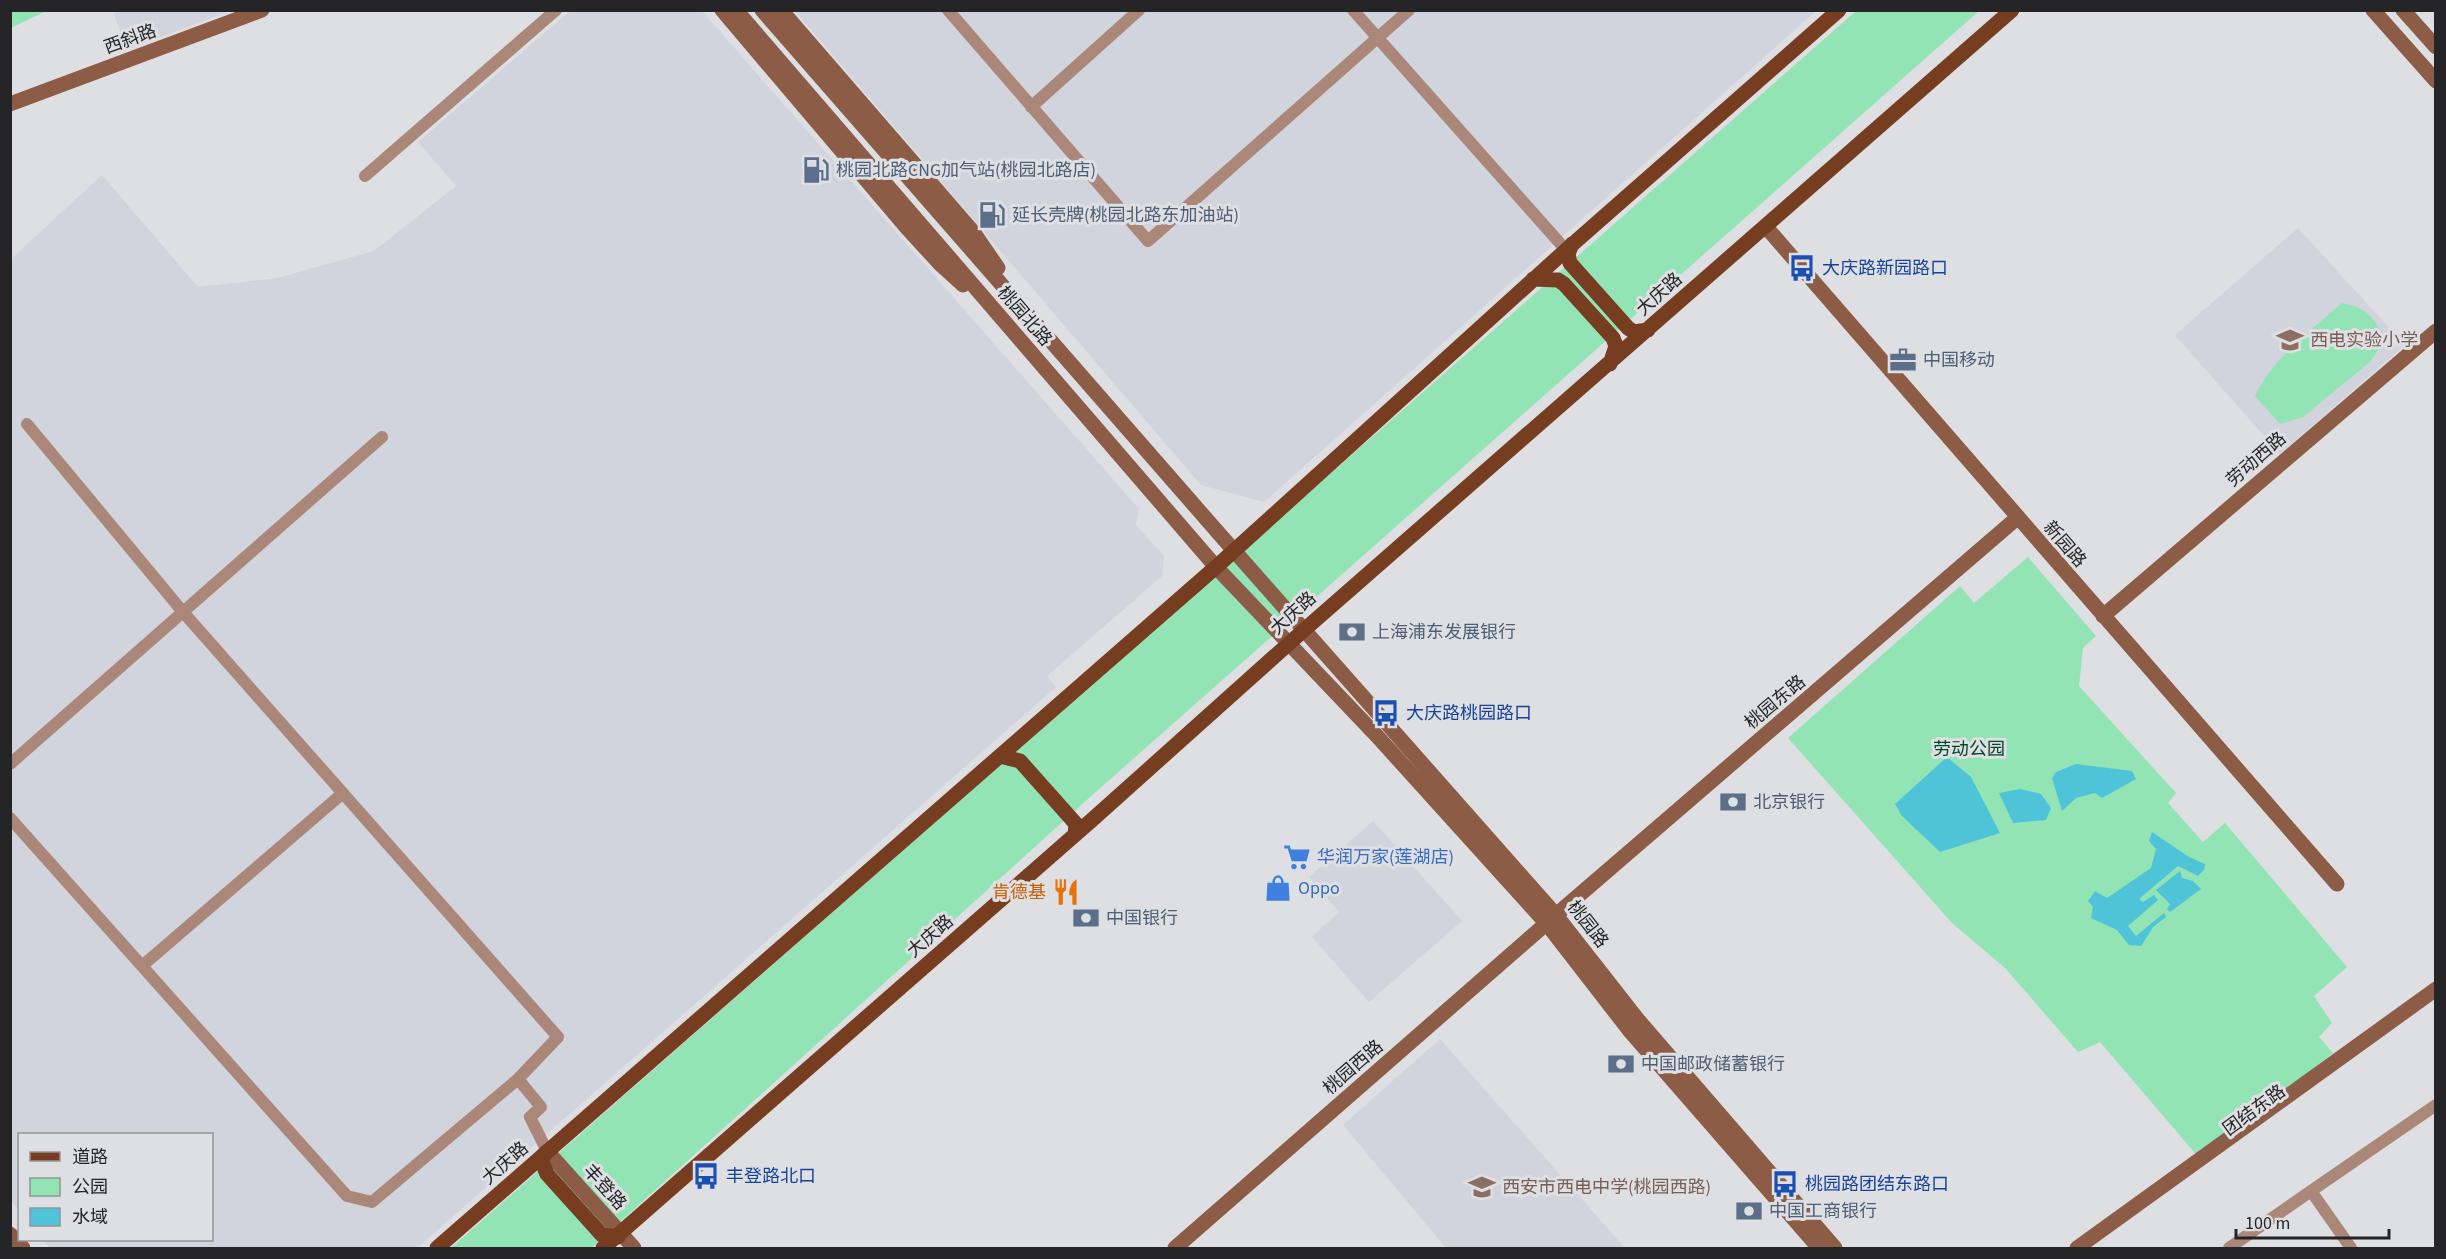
<svg xmlns="http://www.w3.org/2000/svg" width="2446" height="1259" font-family="'Source Sans 3','Noto Sans SC',sans-serif">
<style>
.built{fill:#d1d3dd}
.green{fill:#92e4b5}
.water{fill:#4fc3d7}
.lines{fill:none;stroke-linecap:round;stroke-linejoin:round}
.street{stroke:#aa8778;stroke-width:12}
.secondary{stroke:#8d5c46;stroke-width:15}
.primary{stroke:#773d21;stroke-width:15}
.labels{text-anchor:middle;stroke-width:6;stroke-linejoin:round;paint-order:stroke}
.street-label{font-size:18px;fill:#252527;stroke:#dedfe2}
.service-label{font-size:18px;fill:#4e5e75;stroke:#dedfe2;text-anchor:start}
.transit-label{font-size:18px;fill:#164399;stroke:#dedfe2;text-anchor:start}
.education-label{font-size:18px;fill:#785e54;stroke:#dedfe2;text-anchor:start}
.park-label{font-size:18px;fill:#00482a;stroke:#dedfe2}
.shop-label{font-size:18px;fill:#366cbe;stroke:#dedfe2;text-anchor:start}
.food-label{font-size:18px;fill:#c56008;stroke:#dedfe2;text-anchor:end}
</style>
<rect width="100%" height="100%" fill="#dedfe2"/>
<path class="built" d="M119,10H230V11L127,50L114,14Z
M570,11H702L1139,509L1136,525L1164,556L1162,576L1047,676L1056,687L417,1248H50L43,1240H212V1134H20L19,1211L11,1200V259L102,175L198,287L278,278L374,251L456,186L418,142Z
M795,11H1816L1264,502L1201,485Z
M2298,228L2405,345L2280,454L2175,335Z
M1373,821L1462,921L1369,1002L1312,937L1339,912L1309,877Z
M1440,1039L1625,1248H1446L1343,1125Z"/>
<path class="green" d="M11,10H46V11L11,28Z
M1856,11H1979L1089,798L591,1248H451Z
M2342,303C2367,308 2373,316 2385,339L2371,361L2303,417L2280,424L2255,396C2273,358 2311,330 2342,303Z
M2028,557L2096,636L2083,648L2079,686L2176,793L2168,803L2203,842L2225,823L2347,967L2314,996L2332,1023L2319,1037L2333,1053L2200,1159L2100,1042L2078,1052L2005,968L1952,923L1788,738L1960,586L1974,603Z"/>
<path class="water" d="M1947,757L1971,777L2000,833L1940,852L1902,816L1895,804Z
M2076,764L2132,771L2136,779L2102,798L2095,793L2076,798L2062,811L2052,778L2056,772Z
M2020,789L2041,794L2051,808L2046,820L2013,823L1999,793Z
M2152,832L2189,857L2205,864L2204,870L2198,876L2178,866L2139,899L2143,902L2154,895L2158,900L2128,926L2136,936L2164,913L2166,917L2153,927L2141,946L2129,945L2117,930L2091,918L2093,907L2088,901L2095,891L2107,898L2151,868L2156,849L2149,841Z
M2180,871L2182,878L2193,881L2201,889L2170,912L2167,909L2170,904L2156,890Z"/>
<g class="lines">
<path class="street" d="M948,10L1148,241L1409,10
M1353,10L1566,250
M1031,107L1139,10
M365,176L556,10
M10,764L382,437
M10,818L347,1196L372,1202L518,1079L558,1037L183,612L27,424
M142,966L343,793
M518,1079L541,1107L530,1117L547,1151
M2311,1191L2436,1105
M2229,1248L2311,1191L2351,1248"/>
<path class="secondary" d="M722,10L906,227L940,264L963,285
M736,10L1216,567L1377,736L1546,923L1629,1030L1819,1248
M762,10L1222,537L1556,915L1639,1021L1835,1248
M781,10L974,233L998,268
M2373,10L2436,81
M2403,10L2436,47
M10,104L262,10
M1766,227L2337,884
M2103,616L2436,331
M547,1151L634,1248
M10,1234L23,1248
M1175,1248L1556,915L2017,518
M2077,1248L2436,989"/>
<path class="primary" d="M1572,244L1568,254L1570,263L1628,328L1634,332L1648,330
M1533,279L1558,280L1564,284L1613,338L1616,346L1610,364
M1000,756L1020,761L1076,824L1075,835
M544,1154L542,1162L547,1174L602,1235L618,1237
M437,1248L1216,567L1566,250L1839,10
M603,1248L1093,819L1304,630L2012,10"/>
</g>
<defs>
<symbol id="fuel-bare" viewBox="-9 -9 18 18"><path d="M-5.5-6h7V0h2V4h1.3V-2.5L3-4.5l.8-.8L6-3V5H2.5V1h-1V6h-7ZM-4.2-4.7v3.2H.2V-4.7Z" fill="#5c6f8a" stroke="#dedfe2" stroke-width="2.5" paint-order="stroke"/></symbol>
<symbol id="bus-bare" viewBox="-9 -9 18 18"><path d="M-5-6H5V4H4V6H2V4H-2V6H-4V4H-5ZM-3.5-4V0h7V-4ZM-3.5 1.2v1.5H-2V1.2ZM2 1.2v1.5H3.5V1.2Z" fill="#1a4fb4" stroke="#dedfe2" stroke-width="2.5" paint-order="stroke"/></symbol>
<symbol id="school-bare" viewBox="-9 -9 18 18"><path d="M0-5L7-2L0 1L-7-2ZM-4 1L0 2.5L4 1V4Q0 6-4 4Z" fill="#8d6e63" stroke="#dedfe2" stroke-width="2.5" paint-order="stroke"/></symbol>
<symbol id="office-bare" viewBox="-9 -9 18 18"><path d="M-6-3h4V-5.5h4V-3h4V5H-6ZM-1-4.5V-3h2v-1.5ZM-6 0V1H6V0Z" fill="#5c6f8a" stroke="#dedfe2" stroke-width="2.5" paint-order="stroke"/></symbol>
<symbol id="bank-bare" viewBox="-9 -9 18 18"><path d="M-6-4H6V4H-6ZM0-2.3a2.3 2.3 0 1 0 0 4.6a2.3 2.3 0 1 0 0-4.6Z" fill="#5c6f8a" stroke="#dedfe2" stroke-width="2.5" paint-order="stroke"/></symbol>
<symbol id="supermarket-bare" viewBox="-9 -9 18 18"><path d="M-6-5.5h2.5l.6 2H6L4.5 2H-2.5L-4.4-4H-6ZM-1.5 3.2a1.3 1.3 0 1 0 .1 0ZM3 3.2a1.3 1.3 0 1 0 .1 0Z" fill="#3f7fe0" stroke="#dedfe2" stroke-width="2.5" paint-order="stroke"/></symbol>
<symbol id="shop-bare" viewBox="-9 -9 18 18"><path d="M-5-2.5h2.3a2.7 3.5 0 0 1 5.4 0H5L5.5 6h-11ZM-1.5-2.5h3a1.5 2.3 0 0 0-3 0Z" fill="#3f7fe0" stroke="#dedfe2" stroke-width="2.5" paint-order="stroke"/></symbol>
<symbol id="restaurant-bare" viewBox="-9 -9 18 18"><path d="M-5-6h1v4h1v-4h1v4h1v-4h1v5L-1.5 .5V6h-2V.5L-5-1ZM5-6V6H3V1.5H1.5Q1.5-4 5-6Z" fill="#e8710a" stroke="#dedfe2" stroke-width="2.5" paint-order="stroke"/></symbol>
</defs>
<g fill-rule="evenodd">
<use href="#fuel-bare" x="797" y="151" width="38" height="38"/>
<use href="#fuel-bare" x="973" y="196" width="38" height="38"/>
<use href="#bus-bare" x="1783" y="249" width="38" height="38"/>
<use href="#school-bare" x="2271" y="321" width="38" height="38"/>
<use href="#office-bare" x="1884" y="341" width="38" height="38"/>
<use href="#bank-bare" x="1333" y="613" width="38" height="38"/>
<use href="#bus-bare" x="1367" y="694" width="38" height="38"/>
<use href="#bank-bare" x="1714" y="783" width="38" height="38"/>
<use href="#supermarket-bare" x="1278" y="838" width="38" height="38"/>
<use href="#shop-bare" x="1259" y="869" width="38" height="38"/>
<use href="#restaurant-bare" x="1047" y="873" width="38" height="38"/>
<use href="#bank-bare" x="1067" y="899" width="38" height="38"/>
<use href="#bank-bare" x="1602" y="1045" width="38" height="38"/>
<use href="#bus-bare" x="687" y="1157" width="38" height="38"/>
<use href="#bus-bare" x="1766" y="1165" width="38" height="38"/>
<use href="#school-bare" x="1463" y="1168" width="38" height="38"/>
<use href="#bank-bare" x="1730" y="1192" width="38" height="38"/>
</g>
<g class="labels">
<g class="street-label">
<text transform="translate(130 39) rotate(-20)" y="6">西斜路</text>
<text transform="translate(1659 294) rotate(-42)" y="6">大庆路</text>
<text transform="translate(1025 316) rotate(49)" y="6">桃园北路</text>
<text transform="translate(2256 459) rotate(-41)" y="6">劳动西路</text>
<text transform="translate(2065 544) rotate(49)" y="6">新园路</text>
<text transform="translate(1293 613) rotate(-42)" y="6">大庆路</text>
<text transform="translate(1775 702) rotate(-40)" y="6">桃园东路</text>
<text transform="translate(1588 924) rotate(52)" y="6">桃园路</text>
<text transform="translate(930 936) rotate(-41)" y="6">大庆路</text>
<text transform="translate(1353 1067) rotate(-41)" y="6">桃园西路</text>
<text transform="translate(2254 1110) rotate(-36)" y="6">团结东路</text>
<text transform="translate(505 1163) rotate(-41)" y="6">大庆路</text>
<text transform="translate(605 1187) rotate(48)" y="6">丰登路</text>
</g>
<g class="service-label">
<text x="836" y="176">桃园北路CNG加气站(桃园北路店)</text>
<text x="1012" y="221">延长壳牌(桃园北路东加油站)</text>
<text x="1923" y="366">中国移动</text>
<text x="1372" y="638">上海浦东发展银行</text>
<text x="1753" y="808">北京银行</text>
<text x="1106" y="924">中国银行</text>
<text x="1641" y="1070">中国邮政储蓄银行</text>
<text x="1769" y="1217">中国工商银行</text>
</g>
<g class="transit-label">
<text x="1822" y="274">大庆路新园路口</text>
<text x="1406" y="719">大庆路桃园路口</text>
<text x="726" y="1182">丰登路北口</text>
<text x="1805" y="1190">桃园路团结东路口</text>
</g>
<g class="education-label">
<text x="2310" y="346">西电实验小学</text>
<text x="1502" y="1193">西安市西电中学(桃园西路)</text>
</g>
<g class="park-label">
<text x="1969" y="755">劳动公园</text>
</g>
<g class="shop-label">
<text x="1317" y="863">华润万家(莲湖店)</text>
<text x="1298" y="894">Oppo</text>
</g>
<g class="food-label">
<text x="1046" y="898">肯德基</text>
</g>
</g>
<rect width="2446" height="1259" fill="none" stroke="#252527" stroke-width="24"/>
<rect x="18" y="1133" width="195" height="108" fill="#dedfe2" stroke="#949597" stroke-width="1.5"/>
<rect x="30" y="1152" width="30" height="9" fill="#773d21" stroke="#949597" stroke-width="1.5"/>
<text x="72" y="1163" font-size="18" fill="#252527">道路</text>
<rect x="30" y="1178" width="30" height="18" fill="#92e4b5" stroke="#949597" stroke-width="1.5"/>
<text x="72" y="1193" font-size="18" fill="#252527">公园</text>
<rect x="30" y="1208" width="30" height="18" fill="#4fc3d7" stroke="#949597" stroke-width="1.5"/>
<text x="72" y="1223" font-size="18" fill="#252527">水域</text>
<path d="M2236 1229v9h153v-9" fill="none" stroke="#252527" stroke-width="3"/>
<text x="2245" y="1229" font-size="18" fill="#252527" stroke="#dedfe2" stroke-width="4.5" paint-order="stroke">100 m</text>
</svg>
